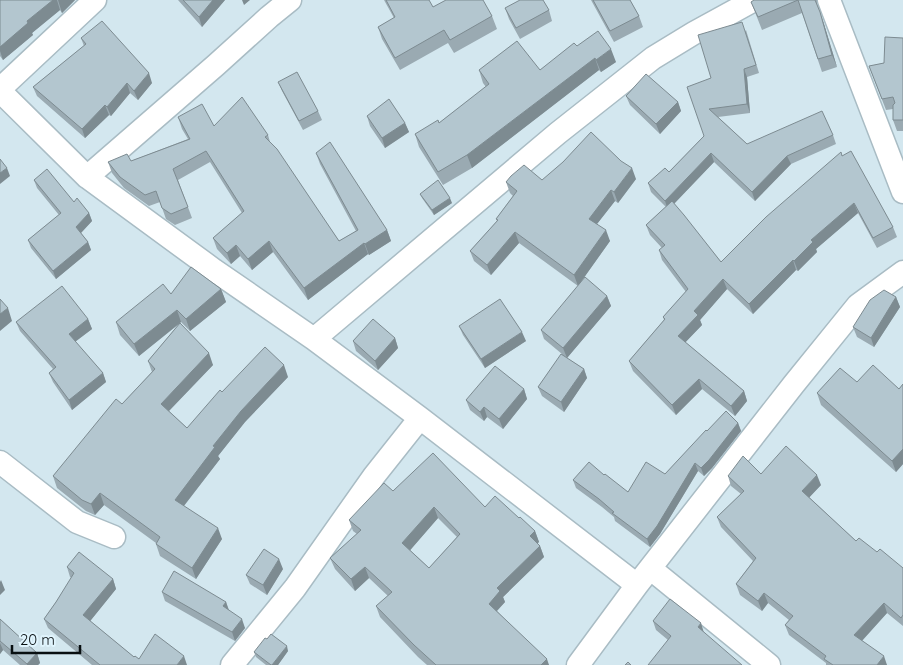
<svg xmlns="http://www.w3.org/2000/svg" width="903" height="665" font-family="Quicksand,sans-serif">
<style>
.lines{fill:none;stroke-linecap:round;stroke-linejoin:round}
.minor-casing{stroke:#a9bcc4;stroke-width:25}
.minor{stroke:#fff;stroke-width:22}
.wall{fill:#9aaab2;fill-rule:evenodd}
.shaded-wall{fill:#7d8b91}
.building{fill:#b3c6cf;stroke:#7d8b91;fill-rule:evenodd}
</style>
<rect width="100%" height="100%" fill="#d3e7ef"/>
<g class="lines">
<defs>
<path id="minor" d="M829,0L903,192
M0,89L95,0
M0,91L87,177L214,270L314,339L420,418L637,585
M87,177L216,65L269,17L290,0
M314,339L558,133L653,58L694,33L754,0
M0,462L77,522L114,537
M651,569L769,665
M232,665L295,588L374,476L420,418
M578,665L637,585L794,384L858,305L903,272"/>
</defs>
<use href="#minor" class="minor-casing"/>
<use href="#minor" class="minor"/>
</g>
<path class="wall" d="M0,0H75L62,13L60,10L32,33L33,35L3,60L0,56Z
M178,0H225L202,27Z
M384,0H425L433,7L492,16L497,29L454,53L448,43L400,70L382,39L378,27L394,18Z
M591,0H630L639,16L643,27L614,42Z
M754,0H817V4L824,24L837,67L822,72L802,13L762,30L751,2Z
M505,8L549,10L552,21L520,39L509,19Z
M746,30L759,73L747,77L750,113L718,117L747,144L833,135L836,144L791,164L755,201L714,162L674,204L721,262L842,156L893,227L897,237L877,248L858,213L816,249L817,252L798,271L796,270L753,314L727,289L700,320L702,325L685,342L744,391L747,401L735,416L702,389L676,415L633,371L629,361L664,320L663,317L686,292L662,260L659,250L662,248L650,235L646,225L666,207L651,192L648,183L669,172L704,136L711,78Z
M81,38L152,83L138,100L130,93L111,116L109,115L85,138L37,96L33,87L84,46Z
M903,38V131H897L893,120V109L886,110L869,66L884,63Z
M577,46L616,62L601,72L599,70L472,168L443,185L419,147L415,134L439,123L486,87L483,83L479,70H540Z
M278,82L318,111L322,120L303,130L282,91Z
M626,96L678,102L681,111L660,134L630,105Z
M367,116L405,123L409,132L385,148L370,126Z
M178,117L214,126L268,135L270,142L339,241L356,231L320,164L316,153L387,230L391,241L369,255L368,254L308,300L273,252L252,270L240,256L231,264L217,249L213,238L242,213L210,162L178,180L192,218L175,225L166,219L160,202L149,206L124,188L112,173L108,162L131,161L188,139L182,129Z
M636,179L618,203L615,201L597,224L610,241L578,286L519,243L491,275L474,261L470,251L497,221L496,219L513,196L510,193L506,182L542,180Z
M34,180L74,202L89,213L92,221L81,233L88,242L91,250L56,279L31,248L28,240L59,215L37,188Z
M420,194L452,203L434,215L422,198Z
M221,289L226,302L190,331L181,322L180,323L213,365L169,411L187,428L222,392L288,377L245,422L218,456L220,459L184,506L222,539L196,579L160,556L156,544V543L104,505L95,515L86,511L57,488L53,476L122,404L152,372L148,361L179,324L139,356L120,335L116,322L171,294Z
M607,296L611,306L567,358L584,369L587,378L564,412L542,396L538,387L562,354L544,339L541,330Z
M896,297L900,307L874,347L857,337L853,327Z
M88,319L92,329L75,342L103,373L106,382L72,410L53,382L49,373L53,369L20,331L16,322Z
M459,326L526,341L485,368L463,335Z
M395,338L398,348L378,370L356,351L353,341Z
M857,382L899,389L903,384V464L896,472L821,405L817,393Z
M524,389L527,399L503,429L487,417L484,421L470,410L466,400Z
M738,423L741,431L712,468L704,476L698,471L660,534L650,547L615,521L614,517L602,507L576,488L573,480L628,492L665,474L707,431Z
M761,474L821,485L809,497L856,541L877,552L903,568V626L887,613L862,641L887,665H826V663L789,635L785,625L789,620L768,603L762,611L740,595L736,584L753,561L721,527L717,517L741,494L731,486L728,476Z
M393,491L485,507L519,518L535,531L539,542L537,543L540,546L544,557L503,597L505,602L497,611L549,665H427L418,657L380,617L376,606L388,596L369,578L355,591L335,569L330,558L357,534L353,531L349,520ZM438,518L457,537L429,568L410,550Z
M67,567L113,579L116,589L90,621L134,657L139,659L187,665H92L48,628L44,619L56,602L72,578L70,577Z
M283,569L267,595L250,584L246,575Z
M162,592L226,602L229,610L245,628L235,641L165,601Z
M0,619L37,653L40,663L38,665H20L3,650L0,654Z
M653,621L704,633L668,640L656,630Z
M288,651L278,665H266L256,657L254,652Z"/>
<path class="shaded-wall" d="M53,0H57L60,10L32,33L33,35L3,60L0,51V47L27,21Z
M58,0H75L62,13Z
M213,0H225L202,27L199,17Z
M242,0H250L244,5Z
M820,12L824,24L837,67L832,55Z
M611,49L616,62L601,72L596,60Z
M595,58L599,70L472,168L467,155Z
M744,69L747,77L750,113L747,104Z
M149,73L152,83L138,100L134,91Z
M127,83L130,93L111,116L107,107Z
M678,102L681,111L660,134L656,124Z
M105,105L109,115L85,138L82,129Z
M405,123L409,132L385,148L382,138Z
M711,153L714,162L668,210L665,201Z
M787,156L791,164L755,201L752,192Z
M7,168L10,176L0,184V173Z
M632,168L636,179L618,203L614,192Z
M611,190L615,201L593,229L589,219Z
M450,198L452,203L434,215L432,210Z
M854,203L858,213L816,249L817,252L798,271L794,261L811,240Z
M89,213L92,221L79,235L76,227Z
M387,230L391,241L369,255L365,244Z
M606,230L610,241L578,286L574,275Z
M515,232L519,243L491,275L487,265Z
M269,241L273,252L252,270L248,259Z
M88,242L91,250L56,279L53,271Z
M364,243L368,254L308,300L304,288Z
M236,245L240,256L231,264L227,253Z
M793,260L796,270L753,314L749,304Z
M723,279L727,289L700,320L702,325L682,346L678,336L694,311Z
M221,289L226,302L190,331L186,319Z
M607,296L611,306L567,358L563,348Z
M896,297L900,307L874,347L871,338Z
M8,308L12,321L0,331V314Z
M177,310L181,322L139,356L134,344Z
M88,319L92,329L72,344L69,334Z
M522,332L526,341L485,368L481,359Z
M395,338L398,348L378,370L375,361Z
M209,353L213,365L165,415L161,404Z
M284,365L288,377L245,422L218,456L220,459L179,512L175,500L213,446L241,411Z
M584,369L587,378L564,412L561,402Z
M103,373L106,382L72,410L69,400Z
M699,379L702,389L676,415L672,405Z
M524,389L527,399L503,429L499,419Z
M744,391L747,401L735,416L731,406Z
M484,407L487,417L484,421L480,412Z
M738,423L741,431L712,468L704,476L701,468Z
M903,449V464L896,472L892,461Z
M695,463L698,471L660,534L650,547L647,539Z
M817,475L821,485L806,501L802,491Z
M100,493L104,505L95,515L91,504Z
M434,507L438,518L406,555L402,543Z
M218,528L222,539L196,579L192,568Z
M535,531L539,542L534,547L530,536Z
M540,546L544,557L503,597L505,602L493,615L489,604L497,588Z
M279,559L283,569L267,595L263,585Z
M365,567L369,578L355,591L351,579Z
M113,579L116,589L87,625L83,615Z
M1,580L5,590L0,595V582Z
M764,593L768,603L762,611L758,601Z
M226,602L229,611L223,606Z
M884,603L887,613L858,645L854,635Z
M242,619L245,628L235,641L232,632Z
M701,623L704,633L698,627Z
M0,643L3,650L0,654Z
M287,646L288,651L278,665H272Z
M37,653L40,663L38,665H27V664Z
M184,656L187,665H177Z
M884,656L887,665H877Z
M547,659L549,665H541Z"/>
<path class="building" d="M0,0H53L27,21L28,23L0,47Z
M183,0H213L199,17Z
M386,0H429L433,7L446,0H483L492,16L450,40L444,30L395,58L378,27L395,17Z
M520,0H543L549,10L516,28L505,8Z
M593,0H630L639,16L610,31Z
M754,0H815L820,12L832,55L818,59L798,0L758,17L751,2Z
M102,21L149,73L134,91L127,83L107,107L105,105L82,129L33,87L86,44L81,38Z
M742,22L756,65L744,69L747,104L709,109L747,144L822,111L833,135L787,156L752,192L711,153L665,201L648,183L665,168L669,172L704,136L687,87L711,78L698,35Z
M598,31L611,49L596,60L595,58L467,155L438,172L415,134L438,120L439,123L489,84L479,70L517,41L540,70L574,43L577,46Z
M885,37L903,38V120H893V105L895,103L893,97L882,99L869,66L884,63Z
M297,72L318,111L299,121L278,82Z
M646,74L678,102L656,124L626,96Z
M242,97L268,135L265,137L277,149L339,241L358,230L316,153L330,142L387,230L365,244L364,243L304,288L269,241L248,259L236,245L227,253L213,238L244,211L206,151L173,169L188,207L171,214L162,208L156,191L145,195L120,177L108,162L127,154L131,161L190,139L178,117L202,104L214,126Z
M389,99L405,123L382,138L367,116Z
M591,132L621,161L632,168L614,192L611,190L589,219L606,230L574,275L515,232L487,265L470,251L498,220L496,219L517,191L506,182L511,176L524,165L542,180L563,162Z
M851,151L893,227L873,238L854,203L811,240L813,242L794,261L793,260L749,304L723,279L694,311L698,315L678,336L744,391L731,406L699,379L672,405L629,361L665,319L663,317L688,289L659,250L665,245L646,225L672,201L684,215L721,262L766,217L841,152L842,156Z
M0,159L7,168L0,173Z
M47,169L74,202L77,198L89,213L76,227L88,242L53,271L28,240L61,213L34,180Z
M438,180L450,198L432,210L420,194Z
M191,267L221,289L186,319L177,310L134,344L116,322L163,284L171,294Z
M585,277L607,296L563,348L541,330Z
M62,286L88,319L69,334L103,373L69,400L49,373L56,367L16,322Z
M884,290L896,297L871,338L853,327L870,300Z
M0,299L8,308L0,314Z
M500,299L522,332L481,359L459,326Z
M373,319L395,338L375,361L353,341Z
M180,323L209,353L161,404L187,428L220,390L222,392L265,347L284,365L241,411L213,446L215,447L175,500L218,528L192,568L156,544L160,537L100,493L91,504L82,500L53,476L116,399L122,404L155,369L148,361Z
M561,354L584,369L561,402L538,387Z
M873,365L899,389L903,384V449L892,461L817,393L840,368L857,382Z
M495,366L524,389L499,419L484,407L480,412L466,400Z
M726,411L738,423L709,460L701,468L695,463L657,526L647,539L612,513L614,512L599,499L573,480L589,462L604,475L605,474L628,492L646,462L665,474L706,430L707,431Z
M786,446L817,475L802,491L856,541L859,538L877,552L880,549L903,568V615L901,618L884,603L854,635L884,656L877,665H833L824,659L826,656L785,625L793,616L764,593L758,601L736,584L756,558L717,517L744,491L728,476L743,456L761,474Z
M433,453L485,507L495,496L519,518L520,517L535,531L530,536L540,546L497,588L500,591L489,604L547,659L541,665H436L414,645L376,606L392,592L365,567L351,579L330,558L361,530L349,520L384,483L393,491ZM434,507L460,534L429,568L402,543Z
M264,549L279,559L263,585L246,575Z
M79,552L113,579L83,615L134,657L135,656L139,659L155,634L184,656L177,665H100L44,619L56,602L74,573L67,567Z
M174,571L226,602L223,606L242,619L232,632L162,592Z
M670,599L701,623L698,627L742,665H648L671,636L653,621Z
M0,619L37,653L27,664L0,641Z
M271,634L287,646L272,665H271L254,652L265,638L267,639Z
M628,662L631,665H625Z"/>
<path d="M12 645v8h68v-8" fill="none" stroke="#080f11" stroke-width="2.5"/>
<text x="20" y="645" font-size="15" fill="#080f11" stroke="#e0f4fd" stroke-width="4" paint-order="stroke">20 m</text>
</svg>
